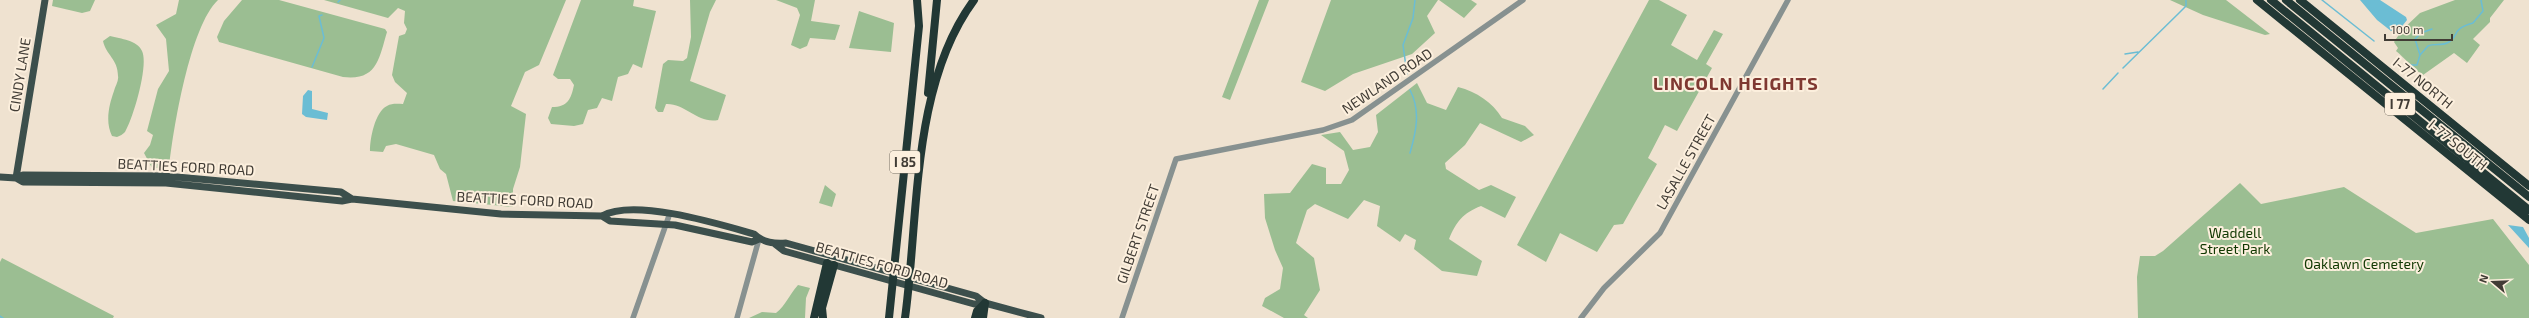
<svg xmlns="http://www.w3.org/2000/svg" width="2529" height="318" font-family="'Exo 2',sans-serif">
<style>
.green{fill:#9bbe92}
.water{fill:#6bbdd4}
.lines{fill:none;stroke-linecap:round;stroke-linejoin:round}
.stream{stroke:#6bbdd4;stroke-width:1.5}
.minor{stroke:#879190;stroke-width:5.5}
.major{stroke:#3c4f4c;stroke-width:7}
.highway{stroke:#223835;stroke-width:8}
.labels{text-anchor:middle;stroke-width:4;stroke-linejoin:round;paint-order:stroke}
.shield{fill:#fcefdd;stroke:#797267;stroke-width:1}
.shield-label{font-size:13px;font-weight:bold;fill:#413c35}
.street-label{font-size:14px;fill:#413c35;stroke:#fcefdd}
.park-label{font-size:14px;fill:#103801;stroke:#fcefdd}
.district-label{font-size:18px;font-weight:bold;letter-spacing:1px;fill:#7f3831;stroke:#fcefdd}
</style>
<rect width="100%" height="100%" fill="#efe2d0"/>
<path class="green" d="M53,0H95L90,11L82,13L52,6Z
M179,0H218C190,26 173,130 169,168H152L144,153L150,145L153,135L147,131L158,89L169,71L166,39L156,25L176,14Z
M242,0H279L385,29L387,32C379,59 377,81 343,77L219,42L217,37L224,21Z
M324,0H566L539,65L525,72L511,106L526,114L520,167L513,189V207L453,201L446,174L440,169L434,155L396,144L386,146L383,152L370,151C370,138 375,112 387,106C392,103 398,104 403,104L407,93L395,82L392,75L399,36L405,34L407,29L404,23L405,11L398,8L388,18Z
M581,0H634L633,6L656,11L642,68L633,64L628,74L618,77L612,101L602,98L597,108L588,110L583,124L574,126L551,124L548,118L552,107C568,107 571,99 574,85L570,79H558L553,75Z
M690,0H716L710,12L690,81L726,95L718,120C698,124 685,103 666,104L663,112H658L655,108L663,64L668,60L683,61L687,58L691,37Z
M776,0H815L811,21L840,25L835,40L810,38L807,46L800,49L791,45L800,15L797,8Z
M1259,0H1269L1230,100L1222,97Z
M1331,0H1438L1427,16L1435,33L1412,54L1353,74L1325,91L1301,82Z
M1439,0H1471L1477,4L1464,18Z
M1649,0H1659L1687,15L1671,45L1697,60L1714,30L1723,34L1706,64L1712,68L1677,131L1665,125L1648,158L1657,164L1623,224L1614,225L1597,252L1560,233L1546,262L1517,245Z
M2170,0H2226L2270,34L2265,35L2203,15Z
M2455,0H2504L2490,18V22L2473,39L2480,45L2467,63L2454,53L2423,75C2412,68 2406,59 2396,51L2398,48L2394,42L2402,30L2420,13Z
M859,11L894,23L891,52L849,48Z
M110,36C121,39 137,40 142,51C149,65 133,119 125,132C123,134 120,136 117,137L112,136C105,122 109,105 114,91C115,86 119,81 118,76C118,59 106,55 103,41Z
M1417,83L1427,103L1446,110L1458,87C1477,92 1492,102 1502,118L1525,126L1534,135L1521,142L1480,123L1465,145L1445,163L1446,169L1479,190L1491,185L1516,197L1505,218L1481,206C1463,213 1456,222 1449,239L1482,261L1477,276L1442,271L1414,249L1416,240L1405,234L1400,242L1377,226L1380,206L1364,200L1348,219L1315,204L1307,210L1296,243L1314,258L1320,290L1304,315L1308,318H1284L1262,306L1265,298L1280,289L1283,268L1275,250L1265,218L1264,194L1290,193L1312,164L1326,168V184H1341L1349,170L1344,151L1321,135L1340,132L1353,150L1370,147L1378,132L1376,115Z
M2240,183L2261,204L2344,187L2416,233L2493,219L2529,265V318H2138L2137,277L2140,256H2155L2163,251Z
M825,185L836,194L832,207L819,203Z
M2,258L114,316L113,318H0V262Z
M798,285L810,288L806,298L805,318H749L762,312L776,313C786,305 789,295 798,285Z"/>
<path class="water" d="M2360,0H2380L2406,17L2407,20L2399,30L2391,31L2377,20Z
M308,90L312,91V109L328,113L327,120L306,117L302,114L303,96Z
M2508,225L2523,227L2529,238V248Z"/>
<g class="lines">
<path class="stream" d="M2322,0L2374,41
M338,2L340,0
M2125,54L2138,52
M2420,55L2415,39L2421,33L2432,29
M2408,65H2417L2420,55L2428,46C2434,43 2441,46 2447,43C2460,37 2450,29 2473,23L2483,11L2481,0
M312,67L324,38L319,16L322,15
M2123,68L2178,14L2186,6V0
M1407,74L1403,45L1413,18L1415,0
M2103,89L2118,73
M1410,153C1416,132 1421,111 1410,90
M0,316L3,318"/>
<path class="minor" d="M633,318L670,213
M737,318L759,239
M1122,318L1176,159L1323,130L1352,120L1523,0
M1581,318L1604,288L1660,233L1788,0"/>
<path class="major" d="M0,177L16,178L23,175L166,176L341,192L352,199
M16,178L23,182L166,183L342,201L352,199L501,214L602,216C634,198 719,224 754,234C763,243 774,244 786,243L976,296L985,303L1041,318
M16,178L45,0
M602,216L610,221L675,225L752,242L759,239
M775,244L784,251L974,304L985,303"/>
<path class="highway" d="M2257,0L2529,220
M2271,0L2529,210
M2286,0L2529,197
M2300,0L2529,186
M928,93L937,0
M814,318L827,263
M823,318L822,308L834,265
M889,318L919,26L917,0
M905,318C919,216 911,85 974,0
M975,318L977,311L985,303
M983,318L985,303"/>
</g>
<g class="labels">
<g class="shield">
<rect x="2385" y="93" width="30" height="22" rx="3"/>
<rect x="890" y="151" width="30" height="22" rx="3"/>
</g>
<g class="shield-label">
<text x="2400" y="109">I 77</text>
<text x="905" y="167">I 85</text>
</g>
<g class="street-label">
<text transform="translate(20 75) rotate(-81)" y="5">CINDY LANE</text>
<text transform="translate(1387 81) rotate(-34)" y="5">NEWLAND ROAD</text>
<text transform="translate(2423 83) rotate(39)" y="5">I-77 NORTH</text>
<text transform="translate(2458 145) rotate(39)" y="5">I-77 SOUTH</text>
<text transform="translate(1686 162) rotate(-61)" y="5">LASALLE STREET</text>
<text transform="translate(186 167) rotate(3)" y="5">BEATTIES FORD ROAD</text>
<text transform="translate(525 200) rotate(3)" y="5">BEATTIES FORD ROAD</text>
<text transform="translate(1138 234) rotate(-71)" y="5">GILBERT STREET</text>
<text transform="translate(882 265) rotate(16)" y="5">BEATTIES FORD ROAD</text>
</g>
<g class="park-label">
<text x="2235" y="238">Waddell<tspan x="2235" dy="16">Street Park</tspan></text>
<text x="2364" y="269">Oaklawn Cemetery</text>
</g>
<g class="district-label">
<text x="1736" y="90">LINCOLN HEIGHTS</text>
</g>
</g>
<g transform="translate(2493 282) rotate(289)" stroke="#fcefdd" stroke-width="3" paint-order="stroke">
<path d="M0-3L7 15L0 10L-7 15Z" fill="#413c35"/>
<text y="-6" font-size="11" font-weight="bold" text-anchor="middle" fill="#413c35">N</text>
</g>
<path d="M2385 34v6h67v-6" fill="none" stroke="#413c35" stroke-width="2"/>
<text x="2391" y="34" font-size="12" fill="#413c35" stroke="#fcefdd" stroke-width="3" paint-order="stroke">100 m</text>
</svg>
